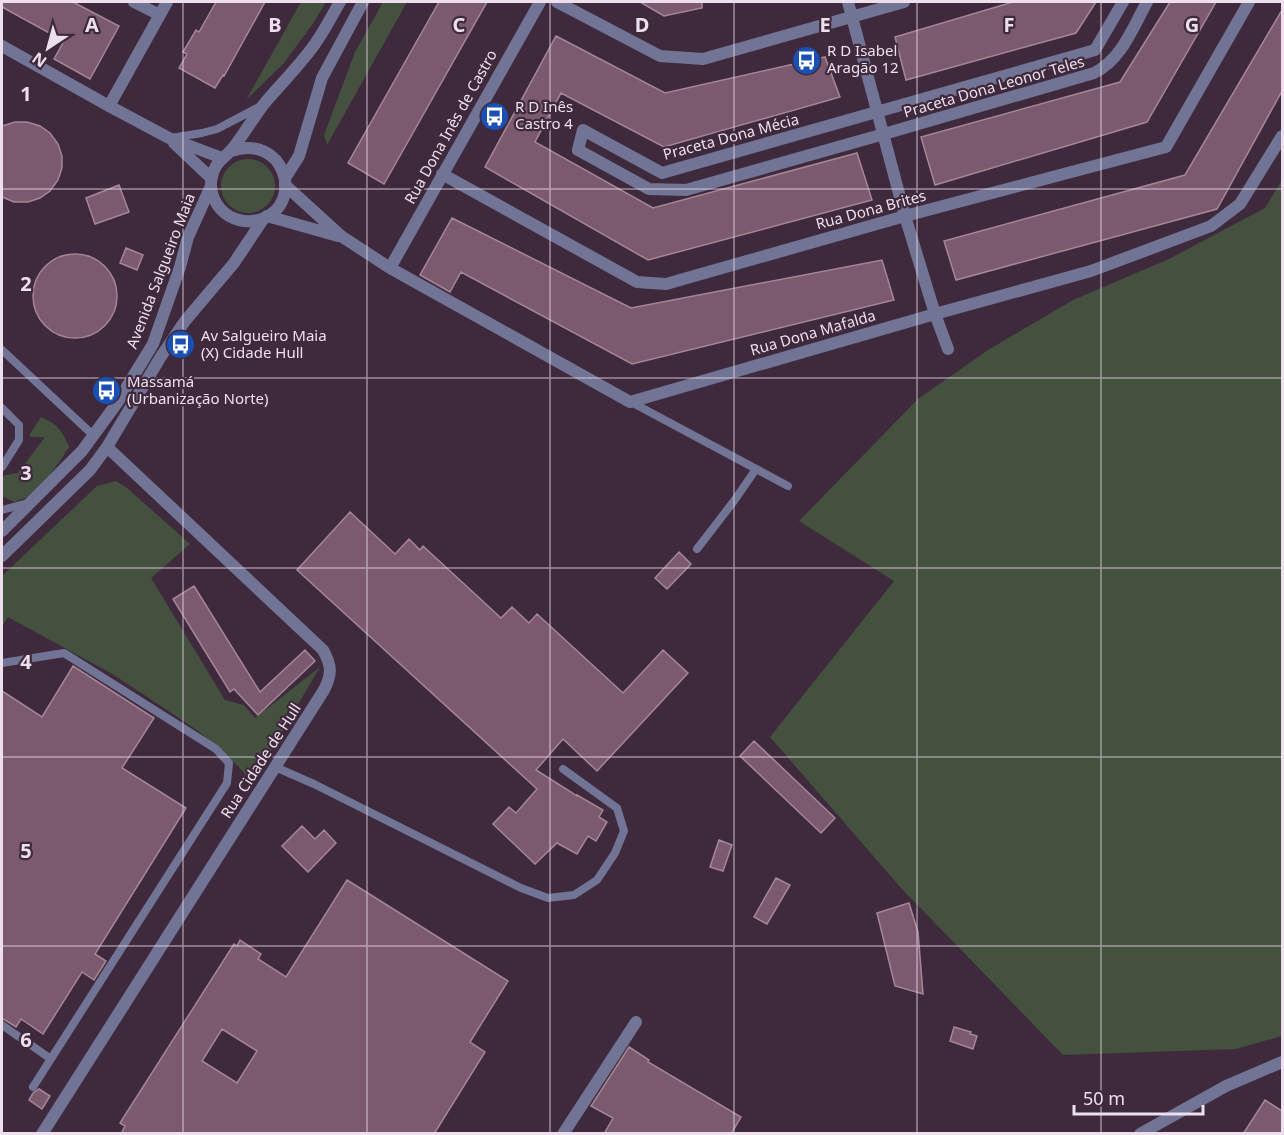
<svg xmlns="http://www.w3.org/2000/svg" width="1284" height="1135" font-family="'Noto Sans',sans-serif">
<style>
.green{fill:#43513e}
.building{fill:#7b5a6d;stroke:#a58697;stroke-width:1.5;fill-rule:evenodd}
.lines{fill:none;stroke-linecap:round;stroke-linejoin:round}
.service{stroke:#717494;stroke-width:8}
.minor{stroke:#717494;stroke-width:12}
.tertiary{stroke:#717494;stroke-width:12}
.grid{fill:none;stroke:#eddfeb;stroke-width:1.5;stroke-opacity:0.55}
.labels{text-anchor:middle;stroke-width:4.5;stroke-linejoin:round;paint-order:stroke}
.poi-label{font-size:15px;fill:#eddfeb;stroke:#3f2a3d;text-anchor:start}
.street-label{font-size:15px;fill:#eddfeb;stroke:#3f2a3d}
.grid-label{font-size:20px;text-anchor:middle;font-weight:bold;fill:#eddfeb;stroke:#3f2a3d;stroke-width:4.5;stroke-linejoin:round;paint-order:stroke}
</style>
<rect width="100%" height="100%" fill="#3f2a3d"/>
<path class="green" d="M301,2H326L314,22L284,63L246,100Z
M383,2H407L327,145L324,135L355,52Z
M221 186a27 27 0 1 1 54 0a27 27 0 1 1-54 0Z
M1282,180V1036L1236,1049L1063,1055L901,888L770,737L894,581L799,521L918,399L988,350L1073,300L1169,259L1265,208Z
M41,417C57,424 63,431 69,447C60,461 42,489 28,497C24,499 18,500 14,502L2,496V478L5,475L18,473L45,437H30V434Z
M116,481L127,488L190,544L151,578L225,700L244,705L255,718L320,667L252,783L239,767L197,730L114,675L8,617L2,626V576L97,486Z"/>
<path class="building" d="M2,2H73L119,26L90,79L54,59L64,41L2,7Z
M216,2H265L224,76L223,75L215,88L179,68L187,54L183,52L196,30L199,32Z
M439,2H487L384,184L348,163Z
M640,2H702V8L664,16Z
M1013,2H1096L1076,33L906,80L895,37Z
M1170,2H1216L1147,122L935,185L921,137L1120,82Z
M1282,10V91L1217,209L956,280L944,241L1185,175Z
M556,36L665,93L825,57L840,97L664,147L561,93L535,142L653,208L857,153L872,200L648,260L485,167Z
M15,122H27L40,126L50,133L58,144L62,156V168L58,180L50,191L40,198L28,202H14L2,197V126Z
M119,185L129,212L95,224L86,198Z
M452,218L631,308L882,260L894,300L632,364L461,272L450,292L420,275Z
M126,248L143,255L137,270L120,263Z
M33 296a42 42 0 1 1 84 0a42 42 0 1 1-84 0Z
M350,512L395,554L409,539L420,550L423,546L501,618L512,607L529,623L537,614L623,693L663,650L688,673L597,771L563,739L536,770L577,796V795L603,810L599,817L607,822L596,841L588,836L577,854L557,843L535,864L493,824L509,807L516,813L537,789L297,570Z
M679,552L691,564L667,589L655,578Z
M194,586L260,692L305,650L315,661L258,715L234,689L230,692L173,599Z
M73,666L154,718L122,768L186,808L95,954L106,961L94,980L82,972L43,1034L21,1019L16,1027L5,1020L2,1019V691L42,717Z
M754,741L835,818L821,833L740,756Z
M302,826L315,839L324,830L336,843L308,872L282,846Z
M719,840L732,845L723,871L710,867Z
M776,878L790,885L767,924L754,917Z
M347,880L508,981L470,1042L485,1052L434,1134H121L125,1126L120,1123L234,944L237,946L240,940L261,954L258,959L286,977ZM222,1029L257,1051L237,1083L202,1061Z
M909,903L918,932L923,994L895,986L877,913Z
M954,1027L971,1032L970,1034L977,1036L973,1049L950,1041Z
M629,1047L649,1060L648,1062L741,1117L731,1134H604L613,1118L591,1106Z
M39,1089L50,1096L42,1109L29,1100L33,1093Z
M1265,1100L1282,1111V1134H1243Z"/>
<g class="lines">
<path class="service" d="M171,138L202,133L217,129L261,106
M2,350L94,436
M631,402L788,486
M2,408L19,425V440L2,467
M2,510L28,503
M697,549L734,501L756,469
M2,663L64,653L216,749L229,763L227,783L33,1087
M275,767L314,784L521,888L548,898L574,895L597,880L615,853L624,831L617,808L563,769
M2,1025L51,1059"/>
<path class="minor" d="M134,2L160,15
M557,2L660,56L703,59L904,2
M848,2L905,216L935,314L948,349
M1123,2L1095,50L662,173L583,130L578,150L649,189L686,190L884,134L1094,73C1122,59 1133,27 1147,2
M2,46L109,106L169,138L222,158
M109,106L167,2
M174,143L211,178
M442,174L637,282L666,284L905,216L1166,147L1249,2
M285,185L341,236L390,268L630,402L935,314L1091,271L1211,226L1240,204L1282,136
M267,216L338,236
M390,268L540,2
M42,1134L324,690C332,674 332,666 323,650L107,447
M563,1134L636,1022
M1140,1134L1226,1086L1282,1062"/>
<path class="tertiary" d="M231,151C285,133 304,202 264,218C252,223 240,222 229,216C216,208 208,192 212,177C215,161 224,159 233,148C244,134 253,118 264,104C280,85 297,68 312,48C323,34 331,17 340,2
M285,178L299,156L322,78L363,2
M2,531L82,451L117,403L139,367L153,344L180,267L188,237L211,186
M2,556L90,470L107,447L160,358L185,321L234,263L264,218"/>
</g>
<path class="grid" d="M183,2V1134M367,2V1134M550,2V1134M734,2V1134M917,2V1134M1101,2V1134M2,189H1282M2,378H1282M2,568H1282M2,757H1282M2,946H1282"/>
<defs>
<symbol id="bus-disc" viewBox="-11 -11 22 22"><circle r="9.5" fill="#1a4fb4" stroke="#3f2a3d"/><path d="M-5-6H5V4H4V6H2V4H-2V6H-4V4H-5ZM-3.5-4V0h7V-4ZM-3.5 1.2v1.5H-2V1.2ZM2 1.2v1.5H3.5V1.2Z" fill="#fff"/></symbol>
</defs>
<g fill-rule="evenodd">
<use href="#bus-disc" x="790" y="44" width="33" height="33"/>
<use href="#bus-disc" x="478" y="100" width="33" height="33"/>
<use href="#bus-disc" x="164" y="328" width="33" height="33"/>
<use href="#bus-disc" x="90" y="374" width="33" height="33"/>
</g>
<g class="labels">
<g class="poi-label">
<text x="827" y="56">R D Isabel<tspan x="827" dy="17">Aragão 12</tspan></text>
<text x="515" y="112">R D Inês<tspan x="515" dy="17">Castro 4</tspan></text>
<text x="201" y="341">Av Salgueiro Maia<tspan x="201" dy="17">(X) Cidade Hull</tspan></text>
<text x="127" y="387">Massamá<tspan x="127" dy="17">(Urbanização Norte)</tspan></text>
</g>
<g class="street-label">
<text transform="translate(994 87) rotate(-16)" y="5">Praceta Dona Leonor Teles</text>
<text transform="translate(451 127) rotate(-61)" y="5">Rua Dona Inês de Castro</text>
<text transform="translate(731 137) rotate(-15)" y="5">Praceta Dona Mécia</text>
<text transform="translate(871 210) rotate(-15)" y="5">Rua Dona Brites</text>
<text transform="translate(161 271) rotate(-69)" y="5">Avenida Salgueiro Maia</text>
<text transform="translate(813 333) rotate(-16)" y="5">Rua Dona Mafalda</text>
<text transform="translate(261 761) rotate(-57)" y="5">Rua Cidade de Hull</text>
</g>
</g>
<g class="grid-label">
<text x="92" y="32">A</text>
<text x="275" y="32">B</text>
<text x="459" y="32">C</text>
<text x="642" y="32">D</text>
<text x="825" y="32">E</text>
<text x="1009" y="32">F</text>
<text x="1192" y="32">G</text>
<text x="26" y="101">1</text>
<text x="26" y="291">2</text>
<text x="26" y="480">3</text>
<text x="26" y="669">4</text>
<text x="26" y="858">5</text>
<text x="26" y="1047">6</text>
</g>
<rect width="1284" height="1135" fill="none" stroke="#eddfeb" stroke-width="6"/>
<g transform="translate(48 48) rotate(216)" stroke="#3f2a3d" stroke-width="4.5" paint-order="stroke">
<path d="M0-4.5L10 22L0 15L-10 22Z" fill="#eddfeb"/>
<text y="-9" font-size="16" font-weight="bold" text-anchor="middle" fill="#eddfeb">N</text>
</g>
<path d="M1074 1105v9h129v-9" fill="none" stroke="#eddfeb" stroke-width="3"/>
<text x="1083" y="1105" font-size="18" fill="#eddfeb" stroke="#3f2a3d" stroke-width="4.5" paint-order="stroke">50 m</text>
</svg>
